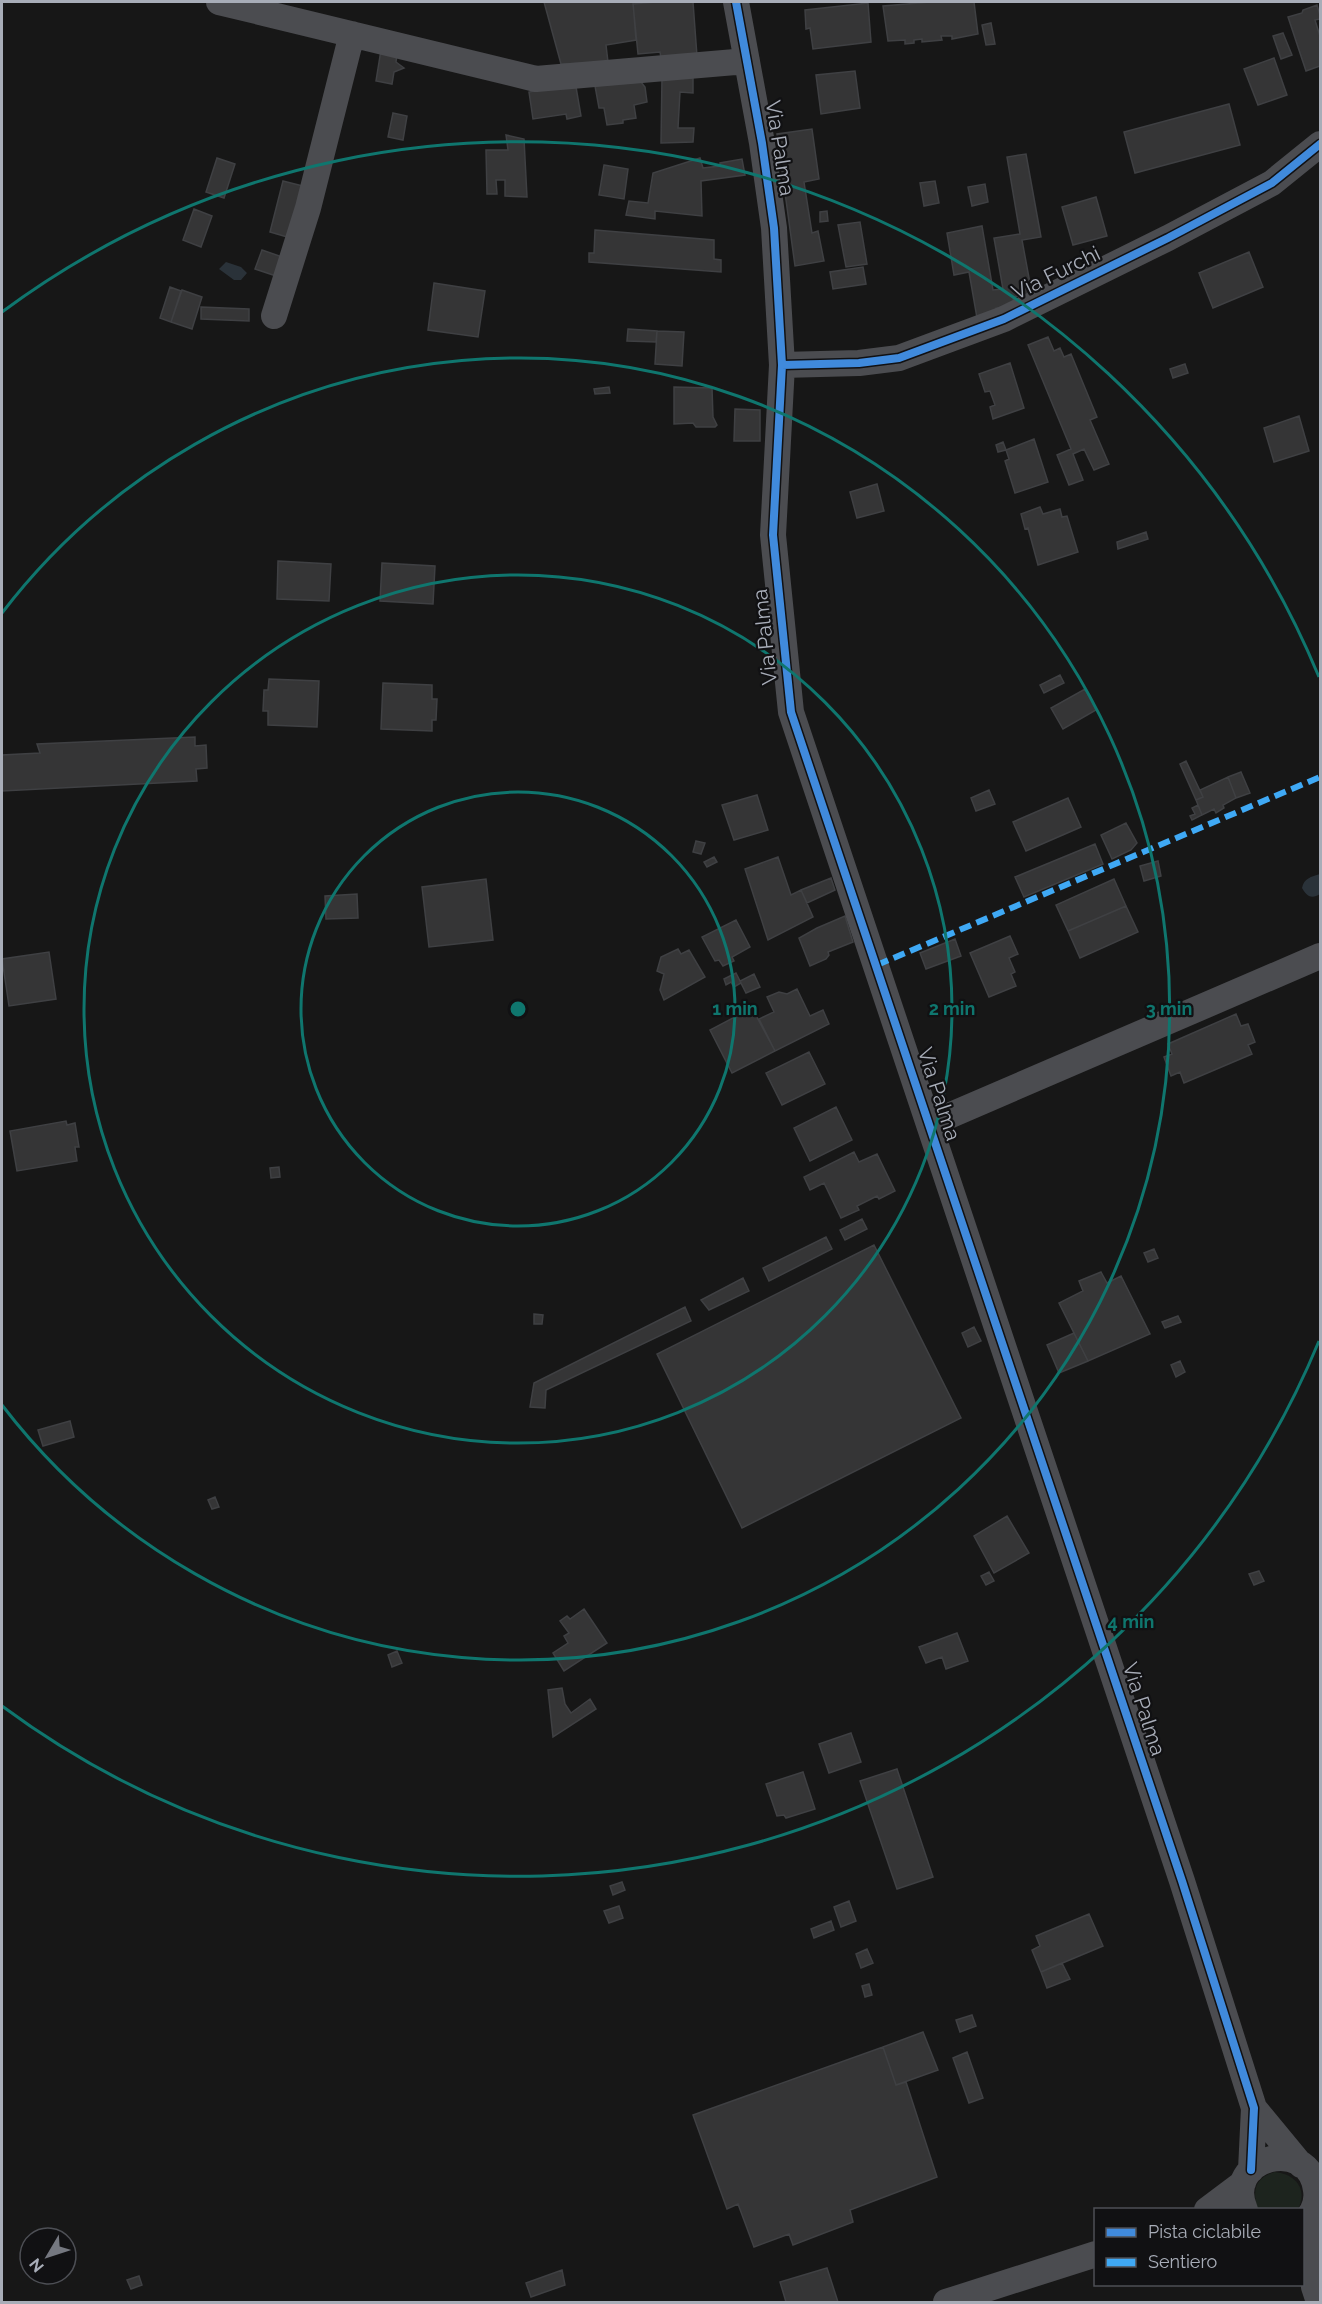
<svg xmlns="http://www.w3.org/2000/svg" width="1322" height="2304" font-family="Raleway,sans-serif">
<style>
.green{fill:#1d241e}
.water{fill:#2a3239}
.building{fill:#353536;stroke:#3f4043;stroke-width:1.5}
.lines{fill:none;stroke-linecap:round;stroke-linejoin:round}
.minor{stroke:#4b4c50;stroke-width:26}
.quiet{stroke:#3fa9f5;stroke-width:6;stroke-dasharray:12 6;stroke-linecap:butt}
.cycleway-casing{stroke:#111113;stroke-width:11}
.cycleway{stroke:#408adc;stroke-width:8}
.ring{fill:none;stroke:#0f766e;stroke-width:3}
.labels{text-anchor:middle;stroke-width:4.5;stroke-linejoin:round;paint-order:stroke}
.street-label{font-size:21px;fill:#a8adb8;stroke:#111113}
.centre{fill:#0f766e;stroke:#111113;stroke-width:3}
.ring-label{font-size:18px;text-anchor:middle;font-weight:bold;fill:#0f766e;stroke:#111113;stroke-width:4.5;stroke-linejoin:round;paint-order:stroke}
</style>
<rect width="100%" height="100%" fill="#171717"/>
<path class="green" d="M1275,2172C1296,2174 1308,2190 1298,2209H1257C1253,2190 1254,2178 1275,2172Z"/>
<path class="water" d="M226,262L241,267L247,273L241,280H234L219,269Z
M1320,874V894C1312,899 1307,897 1302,888C1304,878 1311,877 1320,874Z"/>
<path class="building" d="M544,2H633L636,40L606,45L608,62L561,64Z
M656,2H693L697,56L661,58L660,52L638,54L633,4Z
M931,2H974L978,34L952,39V36H941L942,40L922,42V39L914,40V43L905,44V40L888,41L883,6Z
M868,3L871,42L813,49L810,28L806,29L805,10Z
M1317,5L1320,15V19L1315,20L1320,36V66L1306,71L1288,17L1302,13L1303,10Z
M991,23L995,44L986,45L982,25Z
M1283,33L1292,55L1281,59L1273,36Z
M381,50L397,54L396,62L404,68L394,72L392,84L376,81Z
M1274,58L1287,95L1258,105L1244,69Z
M855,71L860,108L821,114L816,75Z
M662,77L693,78V93L680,92L678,128H694L693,142L661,143Z
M641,82L645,87L647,102L634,105L636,118L623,120V123L607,125L604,108H599L595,86Z
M566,85L576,87L581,116L567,119L566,114L533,119L529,92Z
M1229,104L1240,145L1135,173L1124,132Z
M393,113L407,116L403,140L388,137Z
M812,129L819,179L804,182L812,233L818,231L824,261L795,266L777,134Z
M506,135L524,139L527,197L505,196V180H496L497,194H487L486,150H508Z
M1026,154L1041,237L1022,240L1032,294L1013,297L1014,305L996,308L997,315L977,318L969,272L954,275L947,233L982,226L993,290L1003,289L994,238L1020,234L1007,157Z
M217,158L235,164L224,198L206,192Z
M700,158L703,168L720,166V163L742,159L745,175L701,181L702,216L655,211V219L626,215L629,201L648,203L653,173Z
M604,165L628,169L624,199L599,195Z
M283,181L307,187L294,239L270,232Z
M935,181L939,203L924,206L920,183Z
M985,184L988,202L972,206L968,187Z
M1096,197L1107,236L1073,245L1062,207Z
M194,209L212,216L201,247L183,240Z
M827,211L828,221L820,222V212Z
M860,222L867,264L846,267L838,225Z
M595,230L714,240V259L721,260V272L589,262V253H594Z
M262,250L288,259L282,278L255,269Z
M1249,252L1263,287L1213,308L1199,273Z
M863,267L866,284L833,289L830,272Z
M434,283L485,291L478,337L428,330Z
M170,287L181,291L171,322L160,318Z
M182,290L202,297L192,329L171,322Z
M201,307L249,309V321L201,319Z
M628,329L657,331L656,342L627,341Z
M657,331L684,332L682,366L655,364Z
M1048,337L1054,351L1060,348L1064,357L1071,354L1097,417L1090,420L1109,464L1094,470L1084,449L1073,454L1083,480L1069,485L1057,455L1071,449L1028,345Z
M1010,363L1024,408L993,419L990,407L995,405L990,391L985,392L979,374Z
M1185,364L1188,373L1173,378L1170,369Z
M609,387L610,393L595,394L594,389Z
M674,387L712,388L713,417L717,425L715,427H696L693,423L674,424Z
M735,409L760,410V441H734Z
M1299,416L1309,451L1274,462L1264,428Z
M1034,439L1048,482L1015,493L1005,461L1009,459L1006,450Z
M1003,442L1006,450L998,452L996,445Z
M877,484L884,511L857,518L850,492Z
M1040,507L1043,514L1060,509L1062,517L1067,516L1078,552L1038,565L1028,528L1025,529L1021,514Z
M1146,532L1148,539L1118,549L1117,542Z
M278,561L331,564L329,601L277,599Z
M382,563L435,566L433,604L380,601Z
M1060,675L1064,683L1044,693L1040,685Z
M269,679L319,681L317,727L268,725V711H263L264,690H268Z
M383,683L432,685V699H437L436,720H432V731L381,729Z
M1085,689L1096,710L1063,729L1051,708Z
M195,737V746L206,745L207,768L196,769L197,781L2,791V755L40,753L37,744Z
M1186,761L1203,797L1196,800L1180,764Z
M1241,772L1250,793L1236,798L1228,777Z
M1228,777L1236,798L1223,805L1224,808L1216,813L1214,809L1202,815L1196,800L1203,797L1200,790Z
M989,790L995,804L976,811L971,798Z
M757,795L768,830L734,840L722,805Z
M1068,798L1081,827L1026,851L1013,822Z
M1198,805L1202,815L1192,820L1190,816L1195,814L1192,808Z
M1126,823L1137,843L1131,850L1112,859L1101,835Z
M696,841L705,843L701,854L693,852Z
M1095,844L1103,864L1024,897L1015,877Z
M714,857L717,862L707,867L704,862Z
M778,857L791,895L801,890L813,917L768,940L745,869Z
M1158,861L1161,876L1144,881L1140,866Z
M831,878L835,890L807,903L801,890Z
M486,879L493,940L429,947L422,887Z
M1114,879L1126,906L1068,931L1056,905Z
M357,894L358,918L326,919L325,896Z
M1126,906L1138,932L1080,958L1068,931Z
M845,916L853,942L828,952L829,955L826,959L810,966L799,938L817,928Z
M736,920L750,947L732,957L734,961L723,966L719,960L715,961L702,937Z
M1010,936L1018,954L1009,958L1015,972L1011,974L1016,986L989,997L970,953Z
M955,939L961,956L926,969L920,953Z
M678,949L681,954L689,950L705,977L664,1000L660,990L664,974L657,971L661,957Z
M49,952L56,999L9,1006L2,959Z
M736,973L741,983L734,987L731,982L726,985L724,979Z
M754,974L760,987L746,993L740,981Z
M797,989L810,1016L823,1010L829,1024L775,1051L759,1019L774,1012L767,997L779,992L787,994Z
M752,1008L775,1051L732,1073L710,1030Z
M1236,1014L1241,1026L1248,1024L1255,1042L1248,1045L1252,1054L1184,1083L1180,1072L1171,1076L1164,1057L1172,1054L1168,1044Z
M809,1052L825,1084L782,1105L766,1073Z
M836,1107L852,1140L810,1161L794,1128Z
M66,1121L67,1125L75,1123L79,1147H75L77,1161L17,1171L10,1131Z
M854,1152L859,1162L877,1154L895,1191L879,1199L877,1196L857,1206L859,1210L841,1218L824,1183L810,1190L804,1177Z
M279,1167L280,1177L271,1178L270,1168Z
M862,1219L867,1229L845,1240L840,1230Z
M826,1237L832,1249L769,1281L763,1268Z
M874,1245L961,1418L742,1528L657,1354Z
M1154,1249L1158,1258L1148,1262L1144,1253Z
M1101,1272L1107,1283L1121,1276L1150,1334L1088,1361L1059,1303L1083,1291L1079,1281Z
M743,1278L749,1291L709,1310L701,1300Z
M685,1307L691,1321L546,1390L545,1408L530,1407L534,1383Z
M534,1314L543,1315L542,1324H534Z
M1178,1316L1181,1322L1165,1328L1162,1322Z
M974,1327L981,1341L968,1347L962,1333Z
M1074,1333L1088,1361L1059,1373L1047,1345Z
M1180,1361L1185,1372L1176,1377L1171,1365Z
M70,1421L74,1437L43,1446L38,1430Z
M215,1497L219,1507L212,1509L208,1500Z
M1007,1516L1029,1553L994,1573L974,1536Z
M1259,1571L1264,1581L1254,1585L1249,1574Z
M989,1572L994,1581L986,1585L981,1576Z
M584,1609L607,1643L564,1671L553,1653L568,1643L564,1636L569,1633L560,1621L567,1616L570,1619Z
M957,1633L968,1661L946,1669L942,1657L926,1663L919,1647Z
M397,1651L402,1663L392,1667L388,1655Z
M562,1688L565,1704L571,1713L590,1699L596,1709L553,1737L548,1690Z
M851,1733L861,1762L829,1773L819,1744Z
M897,1769L933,1877L897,1889L860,1781Z
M803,1772L815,1809L786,1818L784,1815L777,1816L766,1784Z
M622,1882L625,1890L613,1895L610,1886Z
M849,1901L856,1921L841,1927L834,1907Z
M619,1906L623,1918L609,1923L604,1911Z
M1089,1914L1103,1946L1041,1972L1032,1950L1040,1946L1036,1936Z
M831,1921L834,1930L814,1938L811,1929Z
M867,1949L873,1963L861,1968L856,1954Z
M1062,1963L1070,1979L1047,1988L1041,1972Z
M869,1984L872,1995L865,1997L862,1986Z
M972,2015L976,2026L960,2032L956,2020Z
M923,2032L938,2070L896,2085L883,2047Z
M883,2047L896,2085L906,2082L937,2177L850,2210L853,2222L793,2245L789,2234L754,2247L738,2204L727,2209L693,2115Z
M967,2052L983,2098L969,2103L953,2058Z
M827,2268L838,2302H786L780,2282Z
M562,2270L565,2285L531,2297L526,2283Z
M139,2276L142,2285L131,2289L127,2280Z"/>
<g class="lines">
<path class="minor" d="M219,2L536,79L747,61
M736,2L762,143L774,228L782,365L773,535L791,712L1182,1881L1254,2108L1251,2170
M274,316L308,208L352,34
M782,365L859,363L899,358L1004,319L1168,238L1272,183L1320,144
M930,1124L1320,956
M1254,2108L1301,2165
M1207,2210L1243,2183
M1245,2210C1222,2157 1309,2135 1316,2190C1318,2203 1312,2215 1302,2223
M1307,2219L1314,2287L1319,2302
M946,2302L1096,2254"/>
<path class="quiet" d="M877,965L1320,777"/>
<defs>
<path id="cycleway" d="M736,2L762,143L774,228L782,365L773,535L791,712L1182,1881L1254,2108L1251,2170
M782,365L859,363L899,358L1004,319L1168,238L1272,183L1320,144"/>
</defs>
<use href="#cycleway" class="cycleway-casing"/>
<use href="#cycleway" class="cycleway"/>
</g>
<g class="ring">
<circle cx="518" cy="1009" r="217"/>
<circle cx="518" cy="1009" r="434"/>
<path d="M2 613A651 651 0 1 1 2 1405"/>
<path d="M1319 1341A867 867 0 0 1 2 1706M2 312A867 867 0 0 1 1319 677"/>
</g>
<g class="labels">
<g class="street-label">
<text transform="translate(780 148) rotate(81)" y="7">Via Palma</text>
<text transform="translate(1056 273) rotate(-26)" y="7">Via Furchi</text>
<text transform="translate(765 637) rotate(-96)" y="7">Via Palma</text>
<text transform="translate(939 1094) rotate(72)" y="7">Via Palma</text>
<text transform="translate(1144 1709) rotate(72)" y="7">Via Palma</text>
</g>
</g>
<circle cx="518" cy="1009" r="9" class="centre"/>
<g class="ring-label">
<text x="735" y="1015">1 min</text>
<text x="952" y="1015">2 min</text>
<text x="1169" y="1015">3 min</text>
<text x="1131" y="1628">4 min</text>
</g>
<rect width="1322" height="2304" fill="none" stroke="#a8adb8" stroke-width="6"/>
<rect x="1094" y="2208" width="210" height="78" fill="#111113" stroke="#4d4f55" stroke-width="1.5"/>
<rect x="1106" y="2228" width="30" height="9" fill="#408adc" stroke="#4d4f55" stroke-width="1.5"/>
<text x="1148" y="2238" font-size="18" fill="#a8adb8">Pista ciclabile</text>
<rect x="1106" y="2258" width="30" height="9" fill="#3fa9f5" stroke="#4d4f55" stroke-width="1.5"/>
<text x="1148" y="2268" font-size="18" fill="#a8adb8">Sentiero</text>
<g transform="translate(48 2256) rotate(231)"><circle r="28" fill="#111113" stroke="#4d4f55" stroke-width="1.5"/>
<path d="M0-4.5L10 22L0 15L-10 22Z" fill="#757880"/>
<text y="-9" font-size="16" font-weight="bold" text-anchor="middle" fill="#a8adb8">N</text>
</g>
</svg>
